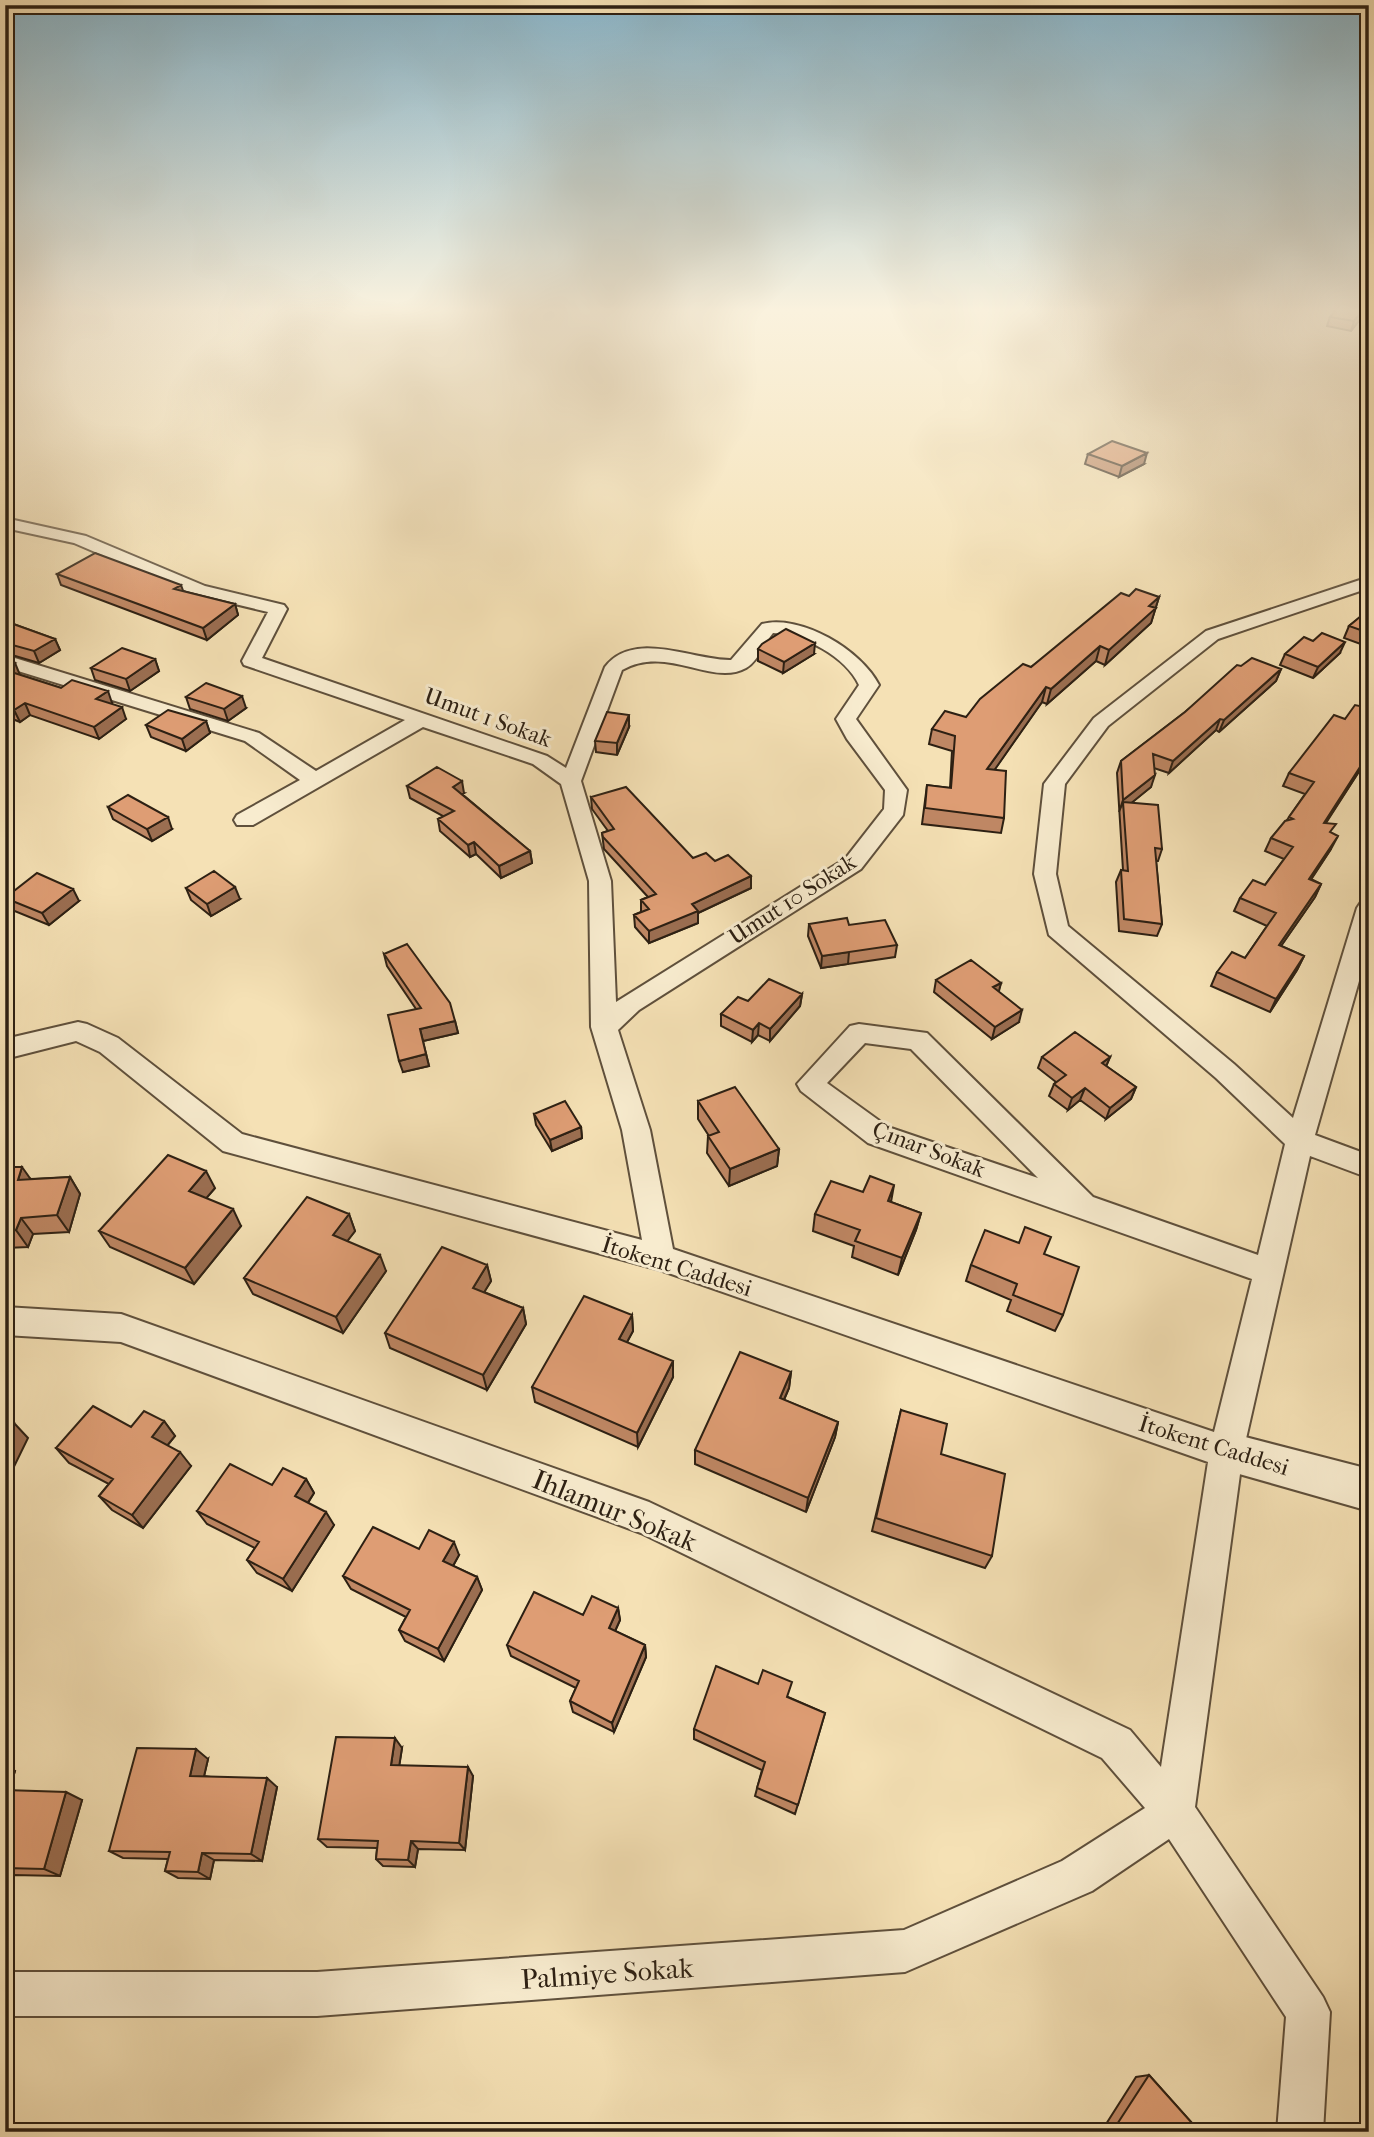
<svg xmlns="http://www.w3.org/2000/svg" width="1374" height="2137" font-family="'IM FELL French Canon',serif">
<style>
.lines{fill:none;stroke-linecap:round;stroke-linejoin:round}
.minor-casing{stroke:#5f503c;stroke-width:4}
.tertiary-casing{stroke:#5f503c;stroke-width:4}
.minor{fill:#f8eccf;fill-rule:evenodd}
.tertiary{fill:#f8eccf;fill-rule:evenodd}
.wall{fill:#bf8764;stroke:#2d2013;stroke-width:2}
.shaded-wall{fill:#9b6e51;stroke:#2d2013;stroke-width:2}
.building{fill:#de9d74;stroke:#2d2013;stroke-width:2}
.labels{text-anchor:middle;stroke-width:6;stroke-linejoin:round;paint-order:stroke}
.street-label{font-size:23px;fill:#2d2013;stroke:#f8eccf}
.near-street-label{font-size:28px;fill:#2d2013;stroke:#f8eccf}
</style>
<rect width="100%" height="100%" fill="#f5e1b5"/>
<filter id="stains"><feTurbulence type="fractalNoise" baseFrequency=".00286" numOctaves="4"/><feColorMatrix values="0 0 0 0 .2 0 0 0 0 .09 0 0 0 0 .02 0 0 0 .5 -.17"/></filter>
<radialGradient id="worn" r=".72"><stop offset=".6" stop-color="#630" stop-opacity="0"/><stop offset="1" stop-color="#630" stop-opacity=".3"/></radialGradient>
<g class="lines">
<defs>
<path id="minor" d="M5,518L86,536L205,586L284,605L287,609L262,658L547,756L566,768L605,667C634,629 694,661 731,660L762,624C801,614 861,650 879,685L856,719L907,790L903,815L861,869L639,1010L618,1030L650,1130L673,1249L1214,1432L1252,1279L868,1143L801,1091L797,1084L850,1026L859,1024L927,1033L1093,1197L1258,1255L1285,1144L1216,1078L1049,935L1034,874L1044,784L1094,718L1206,631L1369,577V588L1218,639L1108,726L1065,784L1056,874L1068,926L1234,1064L1293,1118L1357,908L1361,902L1369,900V946L1315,1135L1369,1155V1178L1310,1156L1243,1452L1195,1807L1323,1997L1330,2012L1323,2132H1277L1286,2017L1169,1839L1092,1891L905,1972L317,2016H5V1972H317L904,1930L1062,1861L1145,1808L1102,1758L641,1533L121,1342L5,1335V1307L121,1314L649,1502L1130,1730L1161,1767L1208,1462L660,1270L223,1151L100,1052L76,1041L5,1059V1039L78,1022L87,1024L118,1038L242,1134L642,1240L622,1130L591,1027L589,881L561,784L533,764L423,727L253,825H237L234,820L237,815L300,780L245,741L5,667V655L259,733L316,771L405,720L244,665L242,661L268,612L193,594L74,543L5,528ZM773,633C804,634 846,657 859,685L836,719L847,739L885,790L884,809L845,859L616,1002L611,881L581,781L622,670C667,644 712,687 746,668C758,661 764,644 773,633ZM865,1043L911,1049L1038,1178L888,1127L827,1083Z"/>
<path id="tertiary" d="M1226,1432L1369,1469V1511L1211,1466L1205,1452L1211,1438Z"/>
</defs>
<use href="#minor" class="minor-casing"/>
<use href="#tertiary" class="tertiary-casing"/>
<use href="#minor" class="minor"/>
<use href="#tertiary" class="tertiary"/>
</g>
<path class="wall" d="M1336,310H1369H1367L1351,331L1327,326L1330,317Z
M1088,454L1144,464L1119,477L1085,464Z
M57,574L183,591L235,604L238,615L207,640L61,585Z
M1129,596L1159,597L1151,623L1105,665L1096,661L1047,704L1042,702L994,770L1004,818L1001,833L922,824L927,785L950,788L952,751L929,744L932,729L966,717L1031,667Z
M1369,611V647L1344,638L1349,626Z
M5,621L55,639L60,650L39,663L5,653Z
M1313,641L1340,653L1313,678L1280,665L1285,654Z
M758,649L814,654L783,673L758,661Z
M155,659L159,671L130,691L95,680L91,668Z
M5,660L20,675L61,688L112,703L111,704L126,719L99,739L30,715L20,722L5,716Z
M1241,666L1281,669L1276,681L1219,732L1216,730L1169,773L1154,768L1151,787L1132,802L1162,849L1158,861H1156L1162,924L1157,936L1119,931L1116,882L1121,870H1123L1117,773L1121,761L1185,712Z
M186,697L246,708L228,721L190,709Z
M1364,707L1369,756L1326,823L1331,833V849L1311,879L1321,884L1315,897L1281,946L1304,956L1297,970L1270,1012L1211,986L1217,972L1245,958L1267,926L1234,911L1240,898L1265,885L1284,859L1265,851L1271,838L1287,820L1305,794L1283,786L1289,773L1345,719Z
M206,721L210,733L186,751L151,737L146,725Z
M629,727L617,755L596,752L595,741Z
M407,786L464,793L462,794L530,851L532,863L501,878L476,854L470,857L440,831L438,819L443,816L410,798Z
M591,797L693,858L715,861L751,876V888L698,913V923L649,943L635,927L634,915L641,912V900L648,897L604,849L602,833L608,831L592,809Z
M108,807L172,829L152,841L113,819Z
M186,888L240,899L211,916L191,900Z
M5,898L79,901L49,925L12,910Z
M809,924L849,925L897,945L895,957L821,968L808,936Z
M384,954L455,1021L458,1033L423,1041L429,1066L403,1072L416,1009L387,966Z
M936,980L1001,983L998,992L1019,1022L992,1039L934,992Z
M802,994L800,1006L770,1041L758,1035L752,1042L721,1026V1014L748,1001Z
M1042,1057H1110L1106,1066L1136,1087L1131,1099L1106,1119L1080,1100L1068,1110L1049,1096L1054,1084L1056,1082L1038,1068Z
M698,1101L779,1149L777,1166L729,1186L707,1153L708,1136H709L698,1119Z
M534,1114L581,1127L582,1138L552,1151L536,1125Z
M5,1167L31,1179L70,1177L80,1194L69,1232L33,1234L28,1247L6,1248Z
M215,1188L206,1198L241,1226L194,1284L110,1247L99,1231Z
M891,1202L921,1213L916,1230L898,1275L852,1257L854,1246L813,1231L815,1214Z
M349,1214L355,1231L347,1241L386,1271L343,1333L253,1294L244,1278Z
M1044,1254L1063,1315L1055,1331L1007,1311L1011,1300L966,1281L971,1265Z
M487,1265L491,1281L484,1292L523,1308L526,1324L487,1390L390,1348L385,1333Z
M632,1315L633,1331L627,1342L673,1377L638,1447L535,1402L532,1387Z
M791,1372L789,1388L784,1400L838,1422L835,1437L806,1512L695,1464V1450Z
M901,1410L941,1454L992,1556L985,1568L872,1531Z
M164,1421L175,1436L167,1446L191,1466L143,1528L112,1510L99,1496L109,1484L69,1463L56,1448L131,1427Z
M306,1479L314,1493L308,1503L334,1525L292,1591L257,1573L247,1560L255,1548L207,1524L197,1511L272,1485Z
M419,1549L459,1555L453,1566L477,1577L482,1590L444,1661L405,1641L399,1630L406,1617L351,1589L343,1576Z
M618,1608L620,1620L615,1631L645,1645L646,1657L614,1732L573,1712L570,1701L576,1688L511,1656L507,1645L583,1615Z
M1369,1635V1762L1361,1760L1365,1638Z
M788,1697L825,1713L795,1814L755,1796L762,1770L694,1739V1729Z
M402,1748L399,1766L473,1776L465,1850L418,1849L415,1867L383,1866L376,1859L377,1848L327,1847L318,1839Z
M208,1759L204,1776L277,1787L262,1861L214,1860L210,1879L178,1878L165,1871L168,1859L123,1858L109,1851Z
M5,1765L15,1771L9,1790L82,1800L60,1876L13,1875L7,1893H5Z
M1149,2075L1200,2132H1101L1136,2077Z
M1062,2128H1073L1076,2132H1060Z"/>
<path class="shaded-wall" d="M1363,310H1367L1351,331L1354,321Z
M1147,453L1144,464L1119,477L1122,466Z
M181,585L185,596L174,589Z
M1159,597L1151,623L1105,665L1109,650L1149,606Z
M235,604L238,615L207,640L203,628Z
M55,639L60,650L39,663L34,651Z
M1345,642L1340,653L1313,678L1318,667Z
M815,643L814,654L783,673L784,662Z
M1100,646L1096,661L1047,704L1051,689Z
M155,659L159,671L130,691L126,679Z
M15,663L20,675L10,681L5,669Z
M1281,669L1276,681L1219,732L1224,720Z
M1046,687L1042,702L984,785L987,769Z
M108,691L112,703L101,710L96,699Z
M242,696L246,708L228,721L224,709Z
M25,703L30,715L20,722L14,710Z
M122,707L126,719L99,739L94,727Z
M629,715V727L617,755V743Z
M1220,719L1216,730L1169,773L1173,761Z
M206,721L210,733L186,751L182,739Z
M1369,753V756L1317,836L1324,823Z
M1155,775L1151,787L1124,809L1123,802L1119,812L1123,800Z
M462,781L464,793L455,799L453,787Z
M168,817L172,829L152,841L147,829Z
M1338,836L1331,849L1303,892L1309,879Z
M474,842L476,854L470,857L468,845Z
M530,851L532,863L501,878L499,866Z
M751,876V888L698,913V923L649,943V931L692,904Z
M1321,884L1315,897L1272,959L1279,945Z
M235,887L240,899L211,916L207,904Z
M73,889L79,901L49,925L42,913Z
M849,952L848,964L821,968L822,956Z
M1304,956L1297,970L1270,1012L1276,999Z
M1001,983L998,995L993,987Z
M802,994L800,1006L770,1041V1029Z
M1022,1010L1019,1022L992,1039L995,1027Z
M455,1021L458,1033L423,1041L420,1029Z
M759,1023L758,1035L752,1042L753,1030Z
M426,1054L429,1066L403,1072L399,1061Z
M1110,1057L1105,1069L1102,1063Z
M1136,1087L1131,1099L1106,1119L1110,1108Z
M1085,1088L1080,1100L1068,1110L1072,1098Z
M581,1127L582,1138L552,1151L550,1140Z
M779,1149L777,1166L729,1186L730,1169Z
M22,1167L34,1184L18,1180Z
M206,1171L215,1188L198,1208L189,1191Z
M70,1177L80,1194L69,1232L57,1215Z
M894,1185L891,1202L888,1201Z
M233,1209L241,1226L194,1284L185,1268Z
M921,1213L916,1230L898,1275L902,1258Z
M349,1214L355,1231L339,1252L333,1235Z
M21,1218L33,1234L28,1247L16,1230Z
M380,1255L386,1271L343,1333L336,1317Z
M487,1265L491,1281L477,1304L473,1288Z
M523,1308L526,1324L487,1390L483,1375Z
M632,1315L633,1331L620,1355L619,1339Z
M673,1361V1377L638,1447L637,1433Z
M791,1372L789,1388L778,1413L780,1398Z
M164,1421L175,1436L162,1452L152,1437Z
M838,1422L835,1437L806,1512L808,1498Z
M14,1423L28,1438L5,1485V1441Z
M180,1452L191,1466L143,1528L132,1515Z
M306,1479L314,1493L303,1510L295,1496Z
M326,1512L334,1525L292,1591L283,1579Z
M454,1542L459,1555L449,1573L443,1561Z
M477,1577L482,1590L444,1661L438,1649Z
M618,1608L620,1620L611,1640L609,1628Z
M645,1645L646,1657L614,1732L612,1723Z
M395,1738L402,1748L398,1774L391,1765Z
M196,1749L208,1759L202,1785L190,1776Z
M5,1765L15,1771L6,1798H5Z
M468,1767L473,1776L465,1850L459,1843Z
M267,1778L277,1787L262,1861L251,1854Z
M66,1792L82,1800L60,1876L44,1869Z
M411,1841L418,1849L415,1867L408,1860Z
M202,1853L214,1860L210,1879L198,1872Z
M5,1872L13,1875L7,1893L5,1892Z"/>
<path class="building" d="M1336,310H1363L1354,321L1330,317Z
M1112,441L1147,453L1122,466L1088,454Z
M95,553L181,585L174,589L235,604L203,628L57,574Z
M1136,589L1159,597L1149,606L1156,608L1109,650L1100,646L1051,689L1046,687L987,769L1006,771L1004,818L925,808L927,785L951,788L955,736L932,729L945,711L966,717L980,699L1023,664L1031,667L1121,593L1129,596Z
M1367,611H1369V633L1349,626Z
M5,621L55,639L34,651L5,643Z
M786,629L815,643L784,662L758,649L762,644Z
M1322,633L1345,642L1318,667L1285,654L1304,637L1313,641Z
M122,648L155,659L126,679L91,668Z
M1252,658L1281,669L1224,720L1220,719L1173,761L1153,754L1155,775L1123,800L1121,761L1185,712L1237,665L1241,666Z
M5,660L15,663L5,669Z
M5,670L61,688L72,680L108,691L96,699L122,707L94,727L25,703L14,710L5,707Z
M206,683L242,696L224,709L186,697Z
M1369,700V753L1324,823L1336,824L1330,832L1338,836L1309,879L1321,884L1279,945L1304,956L1276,999L1217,972L1232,952L1245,958L1276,913L1240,898L1253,880L1265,885L1293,847L1271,838L1285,821L1293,819L1289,817L1314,782L1289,773L1334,715L1345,719L1355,705L1364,707Z
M168,710L206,721L182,739L146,725Z
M607,712L629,715L617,743L595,741Z
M437,767L462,781L453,787L530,851L499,866L474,842L468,845L438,819L454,811L407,786Z
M626,787L693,858L706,853L715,861L728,855L751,876L692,904L698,911L649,931L634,915L649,909L641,900L656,894L603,837L602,833L614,829L591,797Z
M128,795L168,817L147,829L108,807Z
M1123,802L1158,805L1162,849L1155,848L1162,924L1124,919L1121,870L1128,871Z
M214,871L235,887L207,904L186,888Z
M37,873L73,889L42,913L5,898Z
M847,918L849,925L885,920L897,945L822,956L809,924Z
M407,944L450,1003L455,1021L420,1029L426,1054L399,1061L388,1015L421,1008L384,954Z
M971,960L1001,983L993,987L1022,1010L995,1027L936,980Z
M769,979L802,994L770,1029L759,1023L753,1030L721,1014L738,997L748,1001Z
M1075,1032L1110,1057L1102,1063L1136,1087L1110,1108L1085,1088L1072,1098L1054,1084L1066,1075L1042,1057Z
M735,1087L779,1149L730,1169L708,1136L719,1132L698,1101Z
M565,1101L581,1127L550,1140L534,1114Z
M168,1155L206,1171L189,1191L233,1209L185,1268L99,1231Z
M5,1167H22L18,1180L70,1177L57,1215L21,1218L16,1230L5,1231Z
M870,1176L894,1185L888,1201L921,1213L902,1258L855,1241L860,1230L815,1214L831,1181L863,1192Z
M307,1197L349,1214L333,1235L380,1255L336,1317L244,1278Z
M1025,1227L1051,1237L1044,1254L1079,1267L1063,1315L1013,1295L1017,1284L971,1265L985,1230L1019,1243Z
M442,1247L487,1265L473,1288L523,1308L483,1375L385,1333Z
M584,1296L632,1315L619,1339L673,1361L637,1433L532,1387Z
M740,1352L791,1372L780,1398L838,1422L808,1498L695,1450Z
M93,1406L131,1427L144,1411L164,1421L152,1437L180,1452L132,1515L99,1496L113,1479L56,1448Z
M901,1410L947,1424L941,1454L1005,1474L992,1556L876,1518Z
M5,1422L14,1423L5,1441Z
M230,1464L272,1485L283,1468L306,1479L295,1496L326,1512L283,1579L247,1560L259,1542L197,1511Z
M373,1527L419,1549L429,1530L454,1542L443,1561L477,1577L438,1649L399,1630L410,1610L343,1576Z
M534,1592L583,1615L592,1596L618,1608L609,1628L645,1645L612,1723L570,1701L579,1681L507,1645Z
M716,1666L758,1684L763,1670L792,1682L787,1697L825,1713L798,1805L757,1788L765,1762L694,1729Z
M336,1737L395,1738L391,1765L468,1767L459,1843L411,1841L408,1860L376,1859L378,1841L318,1839Z
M137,1748L196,1749L190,1776L267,1778L251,1854L202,1853L198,1872L165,1871L170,1852L109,1851Z
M5,1790L66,1792L44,1869L5,1868Z
M1149,2075L1200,2132H1112Z"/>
<linearGradient id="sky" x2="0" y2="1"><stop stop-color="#8ab8ce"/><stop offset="0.51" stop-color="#faf2de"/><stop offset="1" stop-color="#faf2de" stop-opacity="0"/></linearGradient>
<rect width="1374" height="609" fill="url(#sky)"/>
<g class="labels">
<g class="street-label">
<text transform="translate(488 717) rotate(20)" y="8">Umut 1 Sokak</text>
<text transform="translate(792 899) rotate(-33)" y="8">Umut 10 Sokak</text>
<text transform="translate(929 1149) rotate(21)" y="8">Çınar Sokak</text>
<text transform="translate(677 1266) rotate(17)" y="8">İtokent Caddesi</text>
<text transform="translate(1214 1445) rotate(17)" y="8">İtokent Caddesi</text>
</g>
<g class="near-street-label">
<text transform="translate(615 1510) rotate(22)" y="10">Ihlamur Sokak</text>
<text transform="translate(607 1973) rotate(-4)" y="10">Palmiye Sokak</text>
</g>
</g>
<rect width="1374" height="2137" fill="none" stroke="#f5e1b5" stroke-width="28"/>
<rect x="7" y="7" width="1360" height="2123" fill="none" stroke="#2d2013" stroke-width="3.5"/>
<rect x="14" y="14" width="1346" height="2109" fill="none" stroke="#2d2013" stroke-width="2"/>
<rect width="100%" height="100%" filter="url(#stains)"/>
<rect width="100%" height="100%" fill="url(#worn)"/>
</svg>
